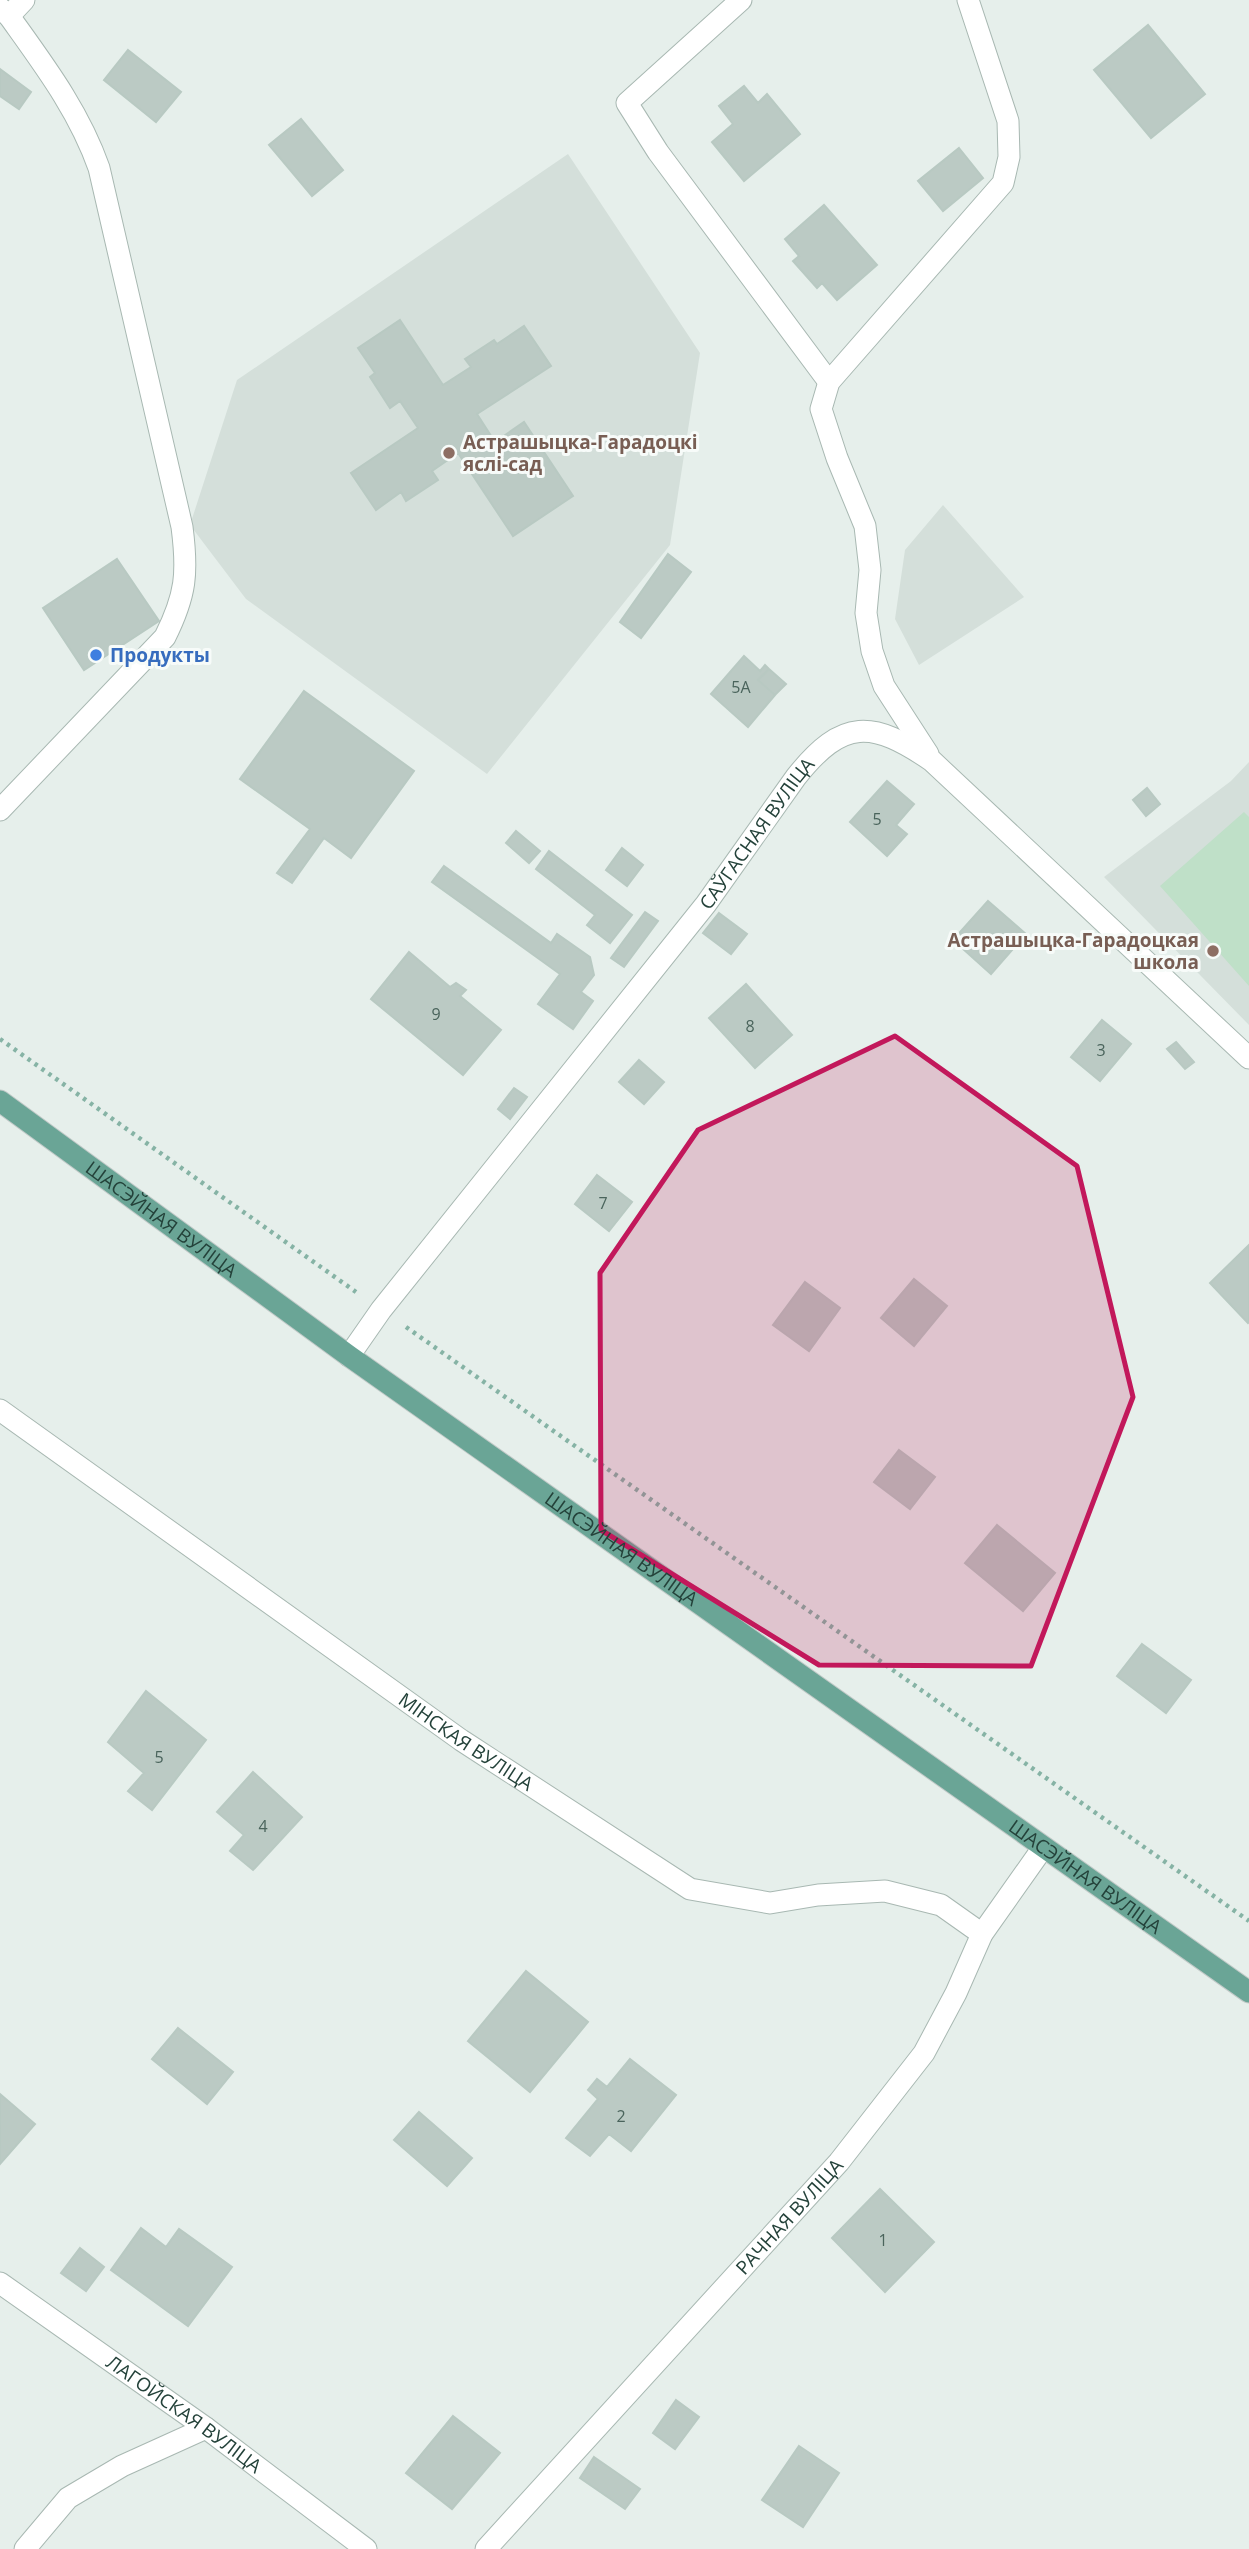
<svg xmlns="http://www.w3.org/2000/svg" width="1249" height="2549" font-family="'Open Sans',sans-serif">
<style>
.built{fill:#d4dfda}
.green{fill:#bfe0c8}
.building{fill:#bbcac4;stroke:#b8c9c2;stroke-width:2}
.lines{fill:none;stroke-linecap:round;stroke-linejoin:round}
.minor-casing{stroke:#a8b8b2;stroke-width:23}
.major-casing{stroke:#c2cac8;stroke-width:23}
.path{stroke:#86b3a5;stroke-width:4.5;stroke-dasharray:3.5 5;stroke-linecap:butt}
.minor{stroke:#fff;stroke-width:21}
.major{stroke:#6aa596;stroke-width:21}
.marked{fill:#c2185b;fill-opacity:0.2;stroke:#c2185b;stroke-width:5;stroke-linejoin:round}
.education-dot{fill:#8d6e63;stroke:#f7fbf9;stroke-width:2.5}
.shop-dot{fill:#3f7fe0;stroke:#f7fbf9;stroke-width:2.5}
.labels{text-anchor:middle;stroke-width:6;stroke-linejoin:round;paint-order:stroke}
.number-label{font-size:16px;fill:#4a645c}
.education-label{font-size:19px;font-weight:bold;fill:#785e54;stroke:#f7fbf9;text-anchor:start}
.shop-label{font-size:19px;font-weight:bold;fill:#366cbe;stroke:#f7fbf9;text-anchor:start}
.street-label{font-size:19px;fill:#24423a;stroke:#f7fbf9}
</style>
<rect width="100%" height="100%" fill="#e6efeb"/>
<path class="built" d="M568,154L700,353L670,545L487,774L246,599L190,525L237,380Z
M943,505L1024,597L919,665L895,619L905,550Z
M1249,762V1025L1104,877L1231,781Z"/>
<path class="green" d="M1244,812L1249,817V986L1160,886Z"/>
<path class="building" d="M1148,25L1205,94L1151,138L1094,70Z
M128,50L181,92L156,122L104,80Z
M0,69L31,92L19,109L0,96Z
M744,86L758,103L767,94L800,134L744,181L712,142L733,124L719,106Z
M301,119L343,170L312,196L269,145Z
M959,148L983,178L943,211L918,181Z
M824,205L877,265L837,300L822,283L817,288L793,261L799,256L785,239Z
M400,320L443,385L471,367L465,359L494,340L497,344L524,326L551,366L477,414L495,442L524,422L573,496L513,536L458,453L432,471L438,480L406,501L401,492L376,510L351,473L418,428L400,401L390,408L370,377L375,373L358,348Z
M668,554L691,572L641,638L620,622Z
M117,559L159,621L84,670L43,608Z
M744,656L760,671L765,665L769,669L758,680L775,695L748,727L711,694Z
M769,669L786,684L775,695L758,680Z
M304,691L414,771L351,858L324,838L292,883L277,873L310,829L240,779Z
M887,781L914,804L896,825L907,834L887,856L850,822Z
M1147,788L1160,804L1146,816L1133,800Z
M516,831L540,851L529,863L506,843Z
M622,848L643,865L627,886L606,870Z
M549,851L632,915L610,943L587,925L595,915L536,869Z
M444,866L551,943L557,934L590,957L594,975L581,992L593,1001L573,1029L538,1004L560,974L432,882Z
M988,901L1026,934L991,974L953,940Z
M645,912L658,921L624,967L611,958Z
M719,913L747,934L731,954L703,933Z
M409,952L450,987L456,983L466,990L460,996L501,1030L463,1075L371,999Z
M746,984L792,1035L755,1068L709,1018Z
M1102,1020L1131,1044L1100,1081L1071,1057Z
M1176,1042L1194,1062L1185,1069L1167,1049Z
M639,1060L664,1082L644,1104L619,1082Z
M514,1088L527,1097L510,1119L498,1109Z
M597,1175L632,1202L609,1231L575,1204Z
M1249,1245V1322L1248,1323L1210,1283Z
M914,1279L947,1306L914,1346L881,1318Z
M805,1282L840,1308L809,1351L773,1325Z
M899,1450L935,1477L910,1509L874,1482Z
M997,1525L1055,1573L1023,1611L965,1563Z
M1142,1644L1191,1680L1166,1713L1117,1676Z
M146,1691L206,1740L152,1810L128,1791L144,1773L108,1742Z
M253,1772L302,1817L253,1870L230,1851L244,1835L217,1812Z
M526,1971L588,2022L530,2092L468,2041Z
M178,2028L233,2072L207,2104L152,2059Z
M630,2059L676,2095L631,2151L609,2134L590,2156L566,2138L598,2099L588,2090L597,2079L607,2087Z
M0,2094L35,2124L0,2164Z
M419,2112L472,2158L447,2186L394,2140Z
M880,2189L934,2242L885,2292L832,2238Z
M141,2228L166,2247L179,2229L232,2267L188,2326L111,2270Z
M80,2248L104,2267L86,2291L61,2273Z
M676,2400L699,2417L675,2449L653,2433Z
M453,2416L500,2453L452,2509L406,2473Z
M799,2446L839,2473L803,2527L762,2500Z
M594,2457L640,2489L625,2509L580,2478Z"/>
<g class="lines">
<defs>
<g id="minor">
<path d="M741,0L627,103L658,152L829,382"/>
<path d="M0,8L9,16L24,0"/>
<path d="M928,754L884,686L872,651L866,613L870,570L865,526L837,458L821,409L829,382L1003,183L1009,157L1008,121L968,0"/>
<path d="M0,810L165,637C186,595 188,573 182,527L99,168C79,111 44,65 9,16"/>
<path id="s1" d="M349,1356L381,1310L706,904L796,777C843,718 872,720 932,761L1249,1058"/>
<path id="s2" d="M0,1410L461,1740L690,1889L770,1903L818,1895L885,1891L941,1905L982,1934"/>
<path id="s3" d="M0,2283L206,2428L366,2549"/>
<path d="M25,2549L68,2498L122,2466L206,2428"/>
<path id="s4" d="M486,2549L839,2162L924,2053L956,1993L982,1934L1042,1849"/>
</g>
<g id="major">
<path id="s5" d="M0,1101L349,1356L1249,1992"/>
</g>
</defs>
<use href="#minor" class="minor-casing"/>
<use href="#major" class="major-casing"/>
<path class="path" d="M0,1039L356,1292
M406,1327L1249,1921"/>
<use href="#minor" class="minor"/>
<use href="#major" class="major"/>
</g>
<path class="marked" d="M895,1036L1077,1166L1133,1397L1031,1666L819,1665L601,1530L600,1273L698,1130Z"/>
<g class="education-dot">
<circle cx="449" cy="453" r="7"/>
<circle cx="1213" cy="951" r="7"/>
</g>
<circle class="shop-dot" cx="96" cy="655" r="7"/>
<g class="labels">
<g class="number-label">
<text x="741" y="693">5А</text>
<text x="877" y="825">5</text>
<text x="436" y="1020">9</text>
<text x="750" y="1032">8</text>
<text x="1101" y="1056">3</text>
<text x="603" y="1209">7</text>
<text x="159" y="1763">5</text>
<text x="263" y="1832">4</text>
<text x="621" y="2122">2</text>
<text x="883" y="2246">1</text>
</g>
<g class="education-label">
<text x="463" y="449">Астрашыцка-Гарадоцкі<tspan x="463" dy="22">яслі-сад</tspan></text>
<text x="1199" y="947" text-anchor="end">Астрашыцка-Гарадоцкая<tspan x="1199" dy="22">школа</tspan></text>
</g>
<g class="shop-label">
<text x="110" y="662">Продукты</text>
</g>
<g class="street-label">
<text dy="7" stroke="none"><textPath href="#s1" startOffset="663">САЎГАСНАЯ ВУЛІЦА</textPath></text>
<text dy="7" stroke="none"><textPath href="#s5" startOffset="200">ШАСЭЙНАЯ ВУЛІЦА</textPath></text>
<text dy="7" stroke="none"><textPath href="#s5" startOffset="766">ШАСЭЙНАЯ ВУЛІЦА</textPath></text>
<text dy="7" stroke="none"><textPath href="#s2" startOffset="572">МІНСКАЯ ВУЛІЦА</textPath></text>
<text dy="7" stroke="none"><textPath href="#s5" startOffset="1334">ШАСЭЙНАЯ ВУЛІЦА</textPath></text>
<text dy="7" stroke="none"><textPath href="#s4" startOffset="450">РАЧНАЯ ВУЛІЦА</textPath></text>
<text dy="7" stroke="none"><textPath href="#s3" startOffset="226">ЛАГОЙСКАЯ ВУЛІЦА</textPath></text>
</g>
</g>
</svg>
